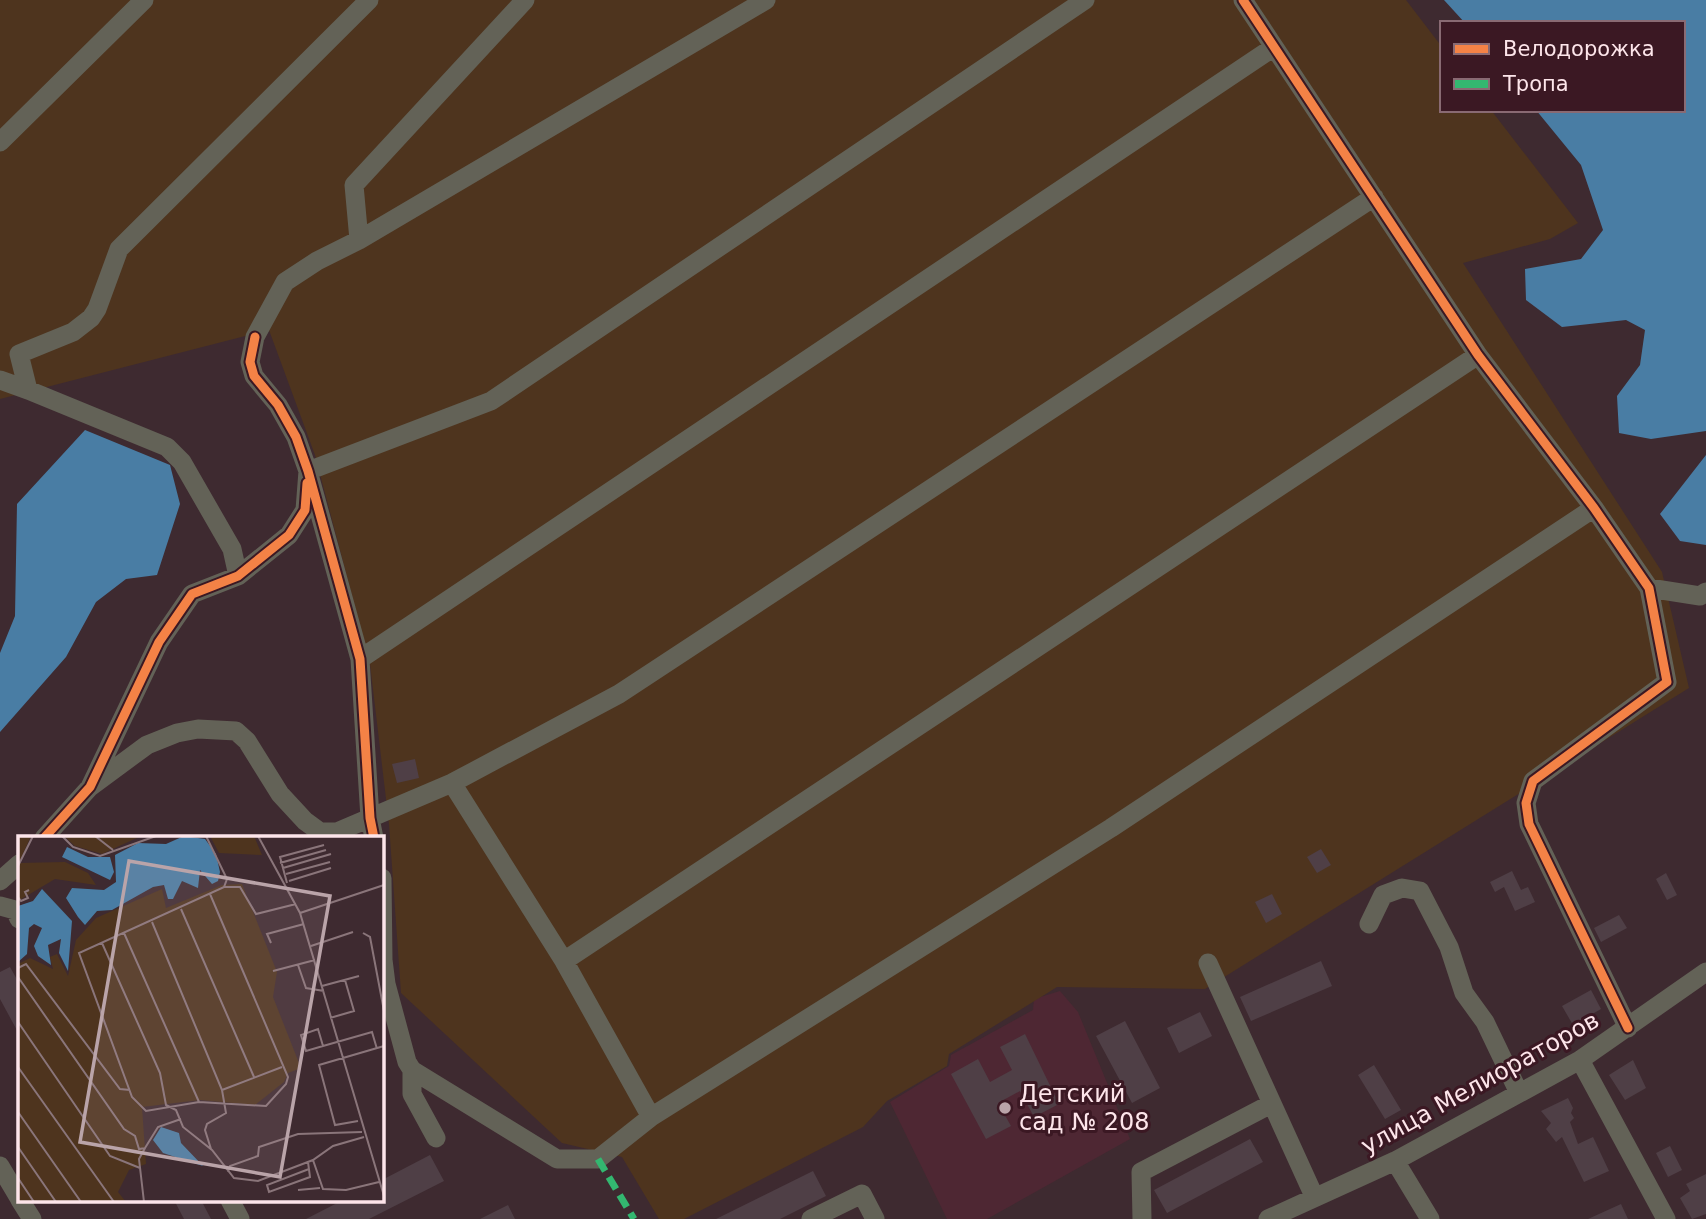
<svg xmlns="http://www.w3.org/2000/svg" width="1706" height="1219" font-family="'DejaVu Sans',sans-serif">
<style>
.built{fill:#4e2733}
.green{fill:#4e341e}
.water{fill:#497da4}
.building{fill:#4f3f46}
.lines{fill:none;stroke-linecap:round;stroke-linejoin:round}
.minor{stroke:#636257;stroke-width:19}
.quiet{stroke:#33b770;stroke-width:7;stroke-dasharray:14 7;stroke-linecap:butt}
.cycleway-casing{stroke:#3b1823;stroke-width:13}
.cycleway{stroke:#f48246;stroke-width:9}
.poi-dot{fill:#baa4a9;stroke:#3b1823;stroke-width:2.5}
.labels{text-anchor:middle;stroke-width:6;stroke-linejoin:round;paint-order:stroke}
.street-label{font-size:24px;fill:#fde5ea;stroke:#3b1823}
.poi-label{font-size:24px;fill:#fde5ea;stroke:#3b1823;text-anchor:start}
.inset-road{fill:none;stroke:#8a757a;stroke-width:2}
.view{fill:#baa4a9;fill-opacity:0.15;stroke:#baa4a9;stroke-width:3.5}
.inset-edge{fill:none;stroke:#fde5ea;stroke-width:3.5}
</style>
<rect width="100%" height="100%" fill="#3e2a30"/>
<path class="built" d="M1060,991L1078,1012L1130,1139L987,1219H947L890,1102L949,1066L951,1055L1033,1010L1034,999Z"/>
<path class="green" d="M0,0H1406L1442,47V110H1491L1578,223L1550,239L1463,263L1662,572L1689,688L1205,989L1057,987L949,1054L947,1066L887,1101L863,1127L684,1219H659L622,1157L562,1143L401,993L389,824L370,664L315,455L269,330L0,399Z"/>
<path class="water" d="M1444,0H1706V431L1651,439L1619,433L1617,396L1640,365L1645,330L1626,320L1562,327L1526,300L1525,269L1581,259L1603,230L1581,165L1536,110H1683V23H1465Z
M85,430L170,465L180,504L157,575L126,579L96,602L66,657L0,732V653L15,616L17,504Z
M1706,455V545L1680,541L1660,514Z"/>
<path class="building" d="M415,759L419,778L397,783L392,764Z
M1321,849L1331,865L1317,873L1307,857Z
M1512,871L1521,890L1528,887L1535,902L1515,911L1504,887L1495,892L1490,882Z
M1666,873L1677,895L1667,900L1656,879Z
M1272,894L1282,914L1266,923L1255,902Z
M1619,915L1627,928L1601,942L1594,928Z
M1321,961L1332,986L1251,1021L1240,997Z
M10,967L19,983V1034L0,999V972Z
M1591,990L1601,1009L1573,1025L1562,1006Z
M1200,1012L1212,1036L1179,1053L1167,1028Z
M1125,1021L1160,1088L1132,1103L1096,1036Z
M1025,1034L1059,1104L1034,1117L1020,1091L998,1103L1011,1126L986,1139L951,1074L978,1059L990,1082L1012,1070L1000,1047Z
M1633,1060L1646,1088L1625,1100L1609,1075Z
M1374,1065L1401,1110L1385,1119L1358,1075Z
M1568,1098L1573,1108L1571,1113L1574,1118L1570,1122L1578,1144L1593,1137L1609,1171L1584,1182L1562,1137L1556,1142L1546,1129L1551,1123L1541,1111Z
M1250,1139L1263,1162L1167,1213L1154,1190Z
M1670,1146L1682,1170L1668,1177L1656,1153Z
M430,1155L444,1181L369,1219H306L343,1200H382V1180Z
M813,1171L826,1196L780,1219H716Z
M1706,1174V1214L1692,1219L1680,1198L1690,1191L1686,1184Z
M174,1200H201L211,1219H184Z
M1621,1204L1628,1219H1588Z
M508,1205L515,1219H480Z"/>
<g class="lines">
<path class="minor" d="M1243,0L1478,355L1594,508L1649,588L1667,682L1533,781L1526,803L1529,824L1628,1028
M0,142L144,0
M359,240L354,185L525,0
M0,380L28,390L19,354L73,332L91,318L97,309L119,249L369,0
M28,390L167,447L182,462L232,549L238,576
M1649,588L1700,596L1706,592
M360,659L1274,47
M452,783L564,961L651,1117
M90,787L147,745L177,733L198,729L236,731L247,741L280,794L305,821L320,832H337L452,783L619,694L1374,197
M44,838L90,787L159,642L192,594L238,576L289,535L305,510L308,471L491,401L1085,0
M374,838L370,818L360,659L308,471L296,437L278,405L254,376L250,362L255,337L285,282L317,261L359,240L766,0
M382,878L383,960L386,984L407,1062L412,1070L557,1159H598L651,1117L1111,828L1594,508
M0,881L19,864
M0,906L15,910L19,919
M1369,924L1383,895L1402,888L1420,891L1449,947L1464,993L1485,1022L1519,1093
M564,961L1478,355
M1208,963L1314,1196
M1580,1060L1666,1219
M412,1070V1094L436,1138
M1395,1161L1430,1219
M0,1166L19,1198
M20,1200L32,1219
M230,1200L240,1219
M811,1219L862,1194L875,1219
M1142,1219L1141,1172L1271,1104
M1268,1219L1395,1161L1580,1060L1706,972"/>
<path class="quiet" d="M598,1159L634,1219"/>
<defs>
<path id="cycleway" d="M1243,0L1478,355L1594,508L1649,588L1667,682L1533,781L1526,803L1529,824L1628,1028
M255,337L250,362L254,376L278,405L296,437L308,471L360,659L370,818L374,838
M44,838L90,787L159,642L192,594L238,576L289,535L305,510L307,483"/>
</defs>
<use href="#cycleway" class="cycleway-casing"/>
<use href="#cycleway" class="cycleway"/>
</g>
<circle class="poi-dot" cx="1005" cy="1108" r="7"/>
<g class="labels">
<g class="street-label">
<text transform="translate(1480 1083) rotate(-29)" y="8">улица Мелиораторов</text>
</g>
<g class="poi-label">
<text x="1019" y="1102">Детский<tspan x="1019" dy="28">сад № 208</tspan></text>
</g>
</g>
<g transform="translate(18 836)">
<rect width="366" height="366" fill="#3e2a30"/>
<path d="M0,0H13L1,27L47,26L70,37L78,49L37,43L0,65ZM46,0H123L84,18L57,10ZM192,0H236L244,19L201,17ZM224,48L259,136L255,161L283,232L270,237L266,246L237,269L182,264L124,271L128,328L111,334L100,356L108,366H0V128L12,122L35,133L32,121L39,118L50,140L58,104L78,82L144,53L148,72L204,49Z" fill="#4e341e"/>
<path d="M166,0L187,3L198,18L202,36L200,45L194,48L182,34L180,52L164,45L155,63H150L146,49L135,51L94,74L79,75L67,89L60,81L48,62L54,52L86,54L98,46L97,19L120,7L148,8ZM49,11L70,21H92L96,36L92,44L44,21ZM24,53L54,85L50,135L41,117L43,103L30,109L33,129L20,120L16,110L24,92L16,88L11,92L9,118L0,126V70L15,65ZM143,291L161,297L163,307L185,330L145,317L135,304Z" fill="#497da4"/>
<path class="inset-road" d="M44,0L55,11L82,20L138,0M77,0L95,14M188,0L209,43L206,51M240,0L282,77L366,360M262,27L308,14M0,30L15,0M265,32L313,18M268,38L312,26M271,45L313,32M269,47L262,21L306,9M192,58L270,241L268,248L248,270L181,266L128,275L114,261L61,117L206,51H222L238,78L278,68M0,61L3,65L10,62L7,56L11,54M163,73L236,241M282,77L366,49M134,86L204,254L208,277L189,288L187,294L193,313M106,97L181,266M345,97L352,101L366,175M84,107L142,237L148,269L158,274L165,291L194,314L216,342L240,345L295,324L315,310L346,301M253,107L249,98L286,88M293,110L335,96M280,129L288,152L306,155M0,132L8,128L102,253L112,254M255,135L297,124M0,141L106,293L117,300L121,313L127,312L121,323L126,366M304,150L341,140M312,182L336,175L327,144M0,186L92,320L122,332M305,210L300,193L283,199L288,215L305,210L354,196L359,213M0,231L96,366M204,254L264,231M0,276L63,366M340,285L317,289L301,229L366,210M0,311L38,366M127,312L140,291L163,283M295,324L305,353L328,354L361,346M290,326L292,341L251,356L249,349L291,333M210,336L212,330L240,320L241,311L280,298L344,296M0,342L16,366M280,354L302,352"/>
<path class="view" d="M111,25L312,60L262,341L62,306Z"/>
<rect width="366" height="366" class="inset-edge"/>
</g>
<rect x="1440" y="21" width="245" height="91" fill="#3b1823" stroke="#896a73" stroke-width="2"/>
<rect x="1454" y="44" width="35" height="10" fill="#f48246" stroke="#896a73" stroke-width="2"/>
<text x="1503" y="56" font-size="21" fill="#fde5ea">Велодорожка</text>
<rect x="1454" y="79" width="35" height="10" fill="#33b770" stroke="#896a73" stroke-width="2"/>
<text x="1503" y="91" font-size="21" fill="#fde5ea">Тропа</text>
</svg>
